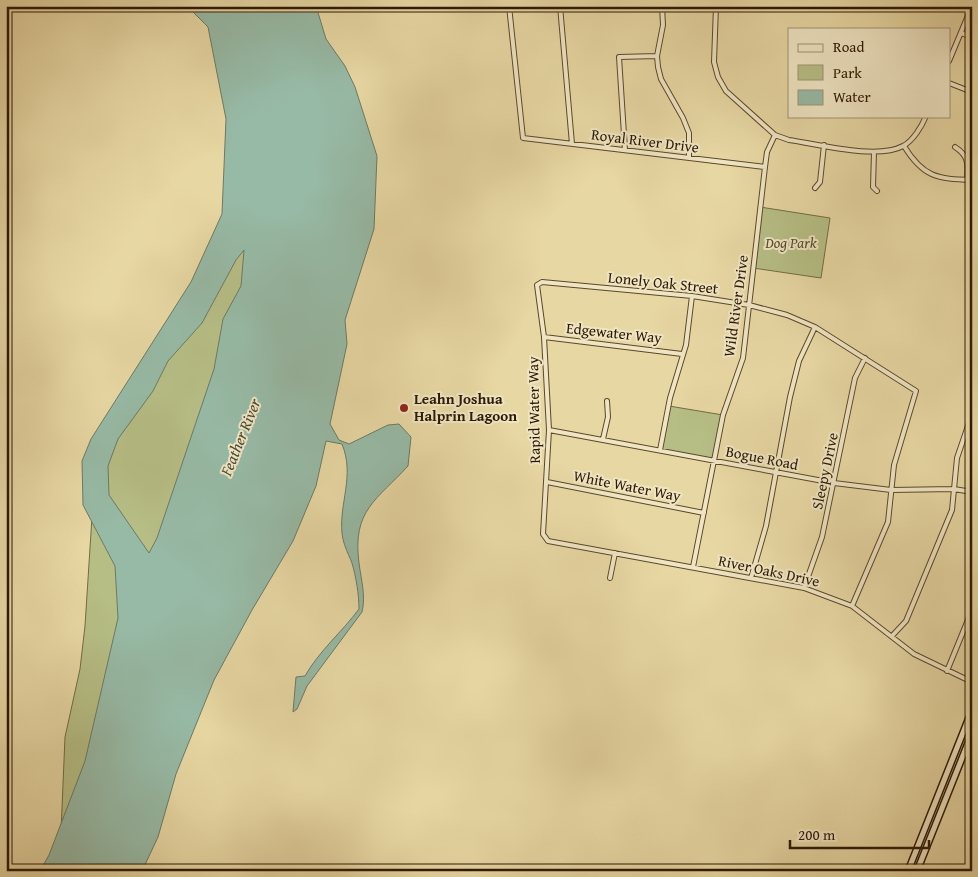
<svg xmlns="http://www.w3.org/2000/svg" width="978" height="877" font-family="'Gentium Book Plus',serif">
<style>
.green{fill:#b6be85;stroke:#716c44}
.water{fill:#97baa6;stroke:#6c7a65;fill-rule:evenodd}
.lines{fill:none;stroke-linecap:round;stroke-linejoin:round}
.street-casing{stroke:#5b482b;stroke-width:6}
.secondary-casing{stroke:#2c1903;stroke-width:8}
.street{stroke:#efe5c3;stroke-width:4}
.secondary{stroke:#efe5c3;stroke-width:5}
.poi-dot{fill:#8f2418;stroke:#efe5c3;stroke-width:2}
.labels{text-anchor:middle;stroke-width:4;stroke-linejoin:round;paint-order:stroke}
.street-label{font-size:15px;fill:#2c1903;stroke:#efe5c3}
.park-label{font-size:15px;font-style:italic;fill:#554b2a;stroke:#efe5c3}
.poi-label{font-size:15px;font-weight:bold;fill:#2c1903;stroke:#efe5c3;text-anchor:start}
.water-label{font-size:16px;font-style:italic;fill:#4c4934;stroke:#efe5c3}
</style>
<rect width="100%" height="100%" fill="#e7d7a3"/>
<filter id="stains"><feTurbulence type="fractalNoise" baseFrequency=".004" numOctaves="4"/><feColorMatrix values="0 0 0 0 .2 0 0 0 0 .09 0 0 0 0 .02 0 0 0 .5 -.17"/></filter>
<radialGradient id="worn" r=".72"><stop offset=".6" stop-color="#630" stop-opacity="0"/><stop offset="1" stop-color="#630" stop-opacity=".3"/></radialGradient>
<path class="green" d="M760,207L830,218L821,278L753,268Z
M245,230L248,305L116,686L61,832L65,737L80,669L85,626L95,470Z
M669,406L723,415L714,461L660,450Z"/>
<path class="water" d="M187,6H316L326,39L345,66L355,87L377,156L374,229L345,320L347,344L330,424L339,440L349,444L388,425L399,424L411,437L408,466C377,500 352,510 359,563C361,579 366,596 362,612L307,686L297,709L293,712L296,677L305,676C319,651 342,632 359,609C359,594 356,577 352,563C348,553 343,544 342,533C339,503 355,476 342,444L326,441L316,486L293,541L252,610L214,680L176,774L158,837L142,871H40L49,855L85,761L118,618L115,566L83,505L82,461L91,439L191,282L222,214L226,119L208,27ZM244,250L241,286L223,319L214,369L157,538L149,553L109,495L108,466L118,439L153,391L168,361L202,323L236,260Z"/>
<g class="lines">
<defs>
<path id="street" d="M509,6L523,138L765,167
M560,6L572,144
M662,6L663,25L657,56L658,67L661,79L683,118L689,133V158
M716,6L714,62L718,77L726,91L775,135L789,140C818,144 877,160 903,146C913,141 922,126 926,116
M961,33L972,37
M949,61L972,6
M949,83L972,92
M904,146C923,177 937,179 972,180
M955,147C969,156 968,164 967,180
M625,150L619,57L657,56
M874,152L873,187L877,191
M815,188L820,182L824,145
M544,337L682,354
M549,430L834,483L891,490L954,489L972,492
M603,439L608,417L607,401
M660,450L670,398L686,345L692,296
M547,482L704,513
M693,567L723,415L743,358L765,167L767,152L775,135
M610,578L615,553
M751,578L766,526L790,397L799,361L815,327
M804,588L822,537L855,378L865,358
M852,606L888,522L894,465L916,391L815,327L787,315L749,305L692,296L542,282L537,285L544,337L549,430L543,534L548,541L804,588L852,606L914,654L972,682
M892,636L906,621L952,510L957,458L970,420
M947,671L972,610"/>
<path id="secondary" d="M908,871L972,710
M917,871L972,733"/>
</defs>
<use href="#street" class="street-casing"/>
<use href="#secondary" class="secondary-casing"/>
<use href="#street" class="street"/>
<use href="#secondary" class="secondary"/>
</g>
<circle class="poi-dot" cx="404" cy="408" r="5"/>
<g class="labels">
<g class="street-label">
<text transform="translate(645 141) rotate(7)" y="5">Royal River Drive</text>
<text transform="translate(663 283) rotate(6)" y="5">Lonely Oak Street</text>
<text transform="translate(736 306) rotate(-82)" y="5">Wild River Drive</text>
<text transform="translate(614 333) rotate(6)" y="5">Edgewater Way</text>
<text transform="translate(534 410) rotate(-91)" y="5">Rapid Water Way</text>
<text transform="translate(762 458) rotate(11)" y="5">Bogue Road</text>
<text transform="translate(825 471) rotate(-78)" y="5">Sleepy Drive</text>
<text transform="translate(627 486) rotate(11)" y="5">White Water Way</text>
<text transform="translate(769 571) rotate(12)" y="5">River Oaks Drive</text>
</g>
<g class="park-label">
<text x="791" y="248">Dog Park</text>
</g>
<g class="poi-label">
<text x="414" y="404">Leahn Joshua<tspan x="414" dy="17">Halprin Lagoon</tspan></text>
</g>
<g class="water-label">
<text transform="translate(240 437) rotate(-68)" y="6">Feather River</text>
</g>
</g>
<rect width="978" height="877" fill="none" stroke="#e7d7a3" stroke-width="25"/>
<rect x="8" y="8" width="963" height="862" fill="none" stroke="#2c1903" stroke-width="2.5"/>
<rect x="12" y="12" width="953" height="852" fill="none" stroke="#2c1903"/>
<rect x="788" y="28" width="162" height="90" fill="#efe5c3" stroke="#a19376"/>
<rect x="798" y="44" width="25" height="8" fill="#efe5c3" stroke="#a19376"/>
<text x="833" y="52" font-size="15" fill="#2c1903">Road</text>
<rect x="798" y="65" width="25" height="15" fill="#b6be85" stroke="#a19376"/>
<text x="833" y="78" font-size="15" fill="#2c1903">Park</text>
<rect x="798" y="90" width="25" height="15" fill="#97baa6" stroke="#a19376"/>
<text x="833" y="102" font-size="15" fill="#2c1903">Water</text>
<path d="M790 840v8h139v-8" fill="none" stroke="#2c1903" stroke-width="2.5"/>
<text x="798" y="840" font-size="15" fill="#2c1903" stroke="#efe5c3" stroke-width="4" paint-order="stroke">200 m</text>
<rect width="100%" height="100%" filter="url(#stains)"/>
<rect width="100%" height="100%" fill="url(#worn)"/>
</svg>
